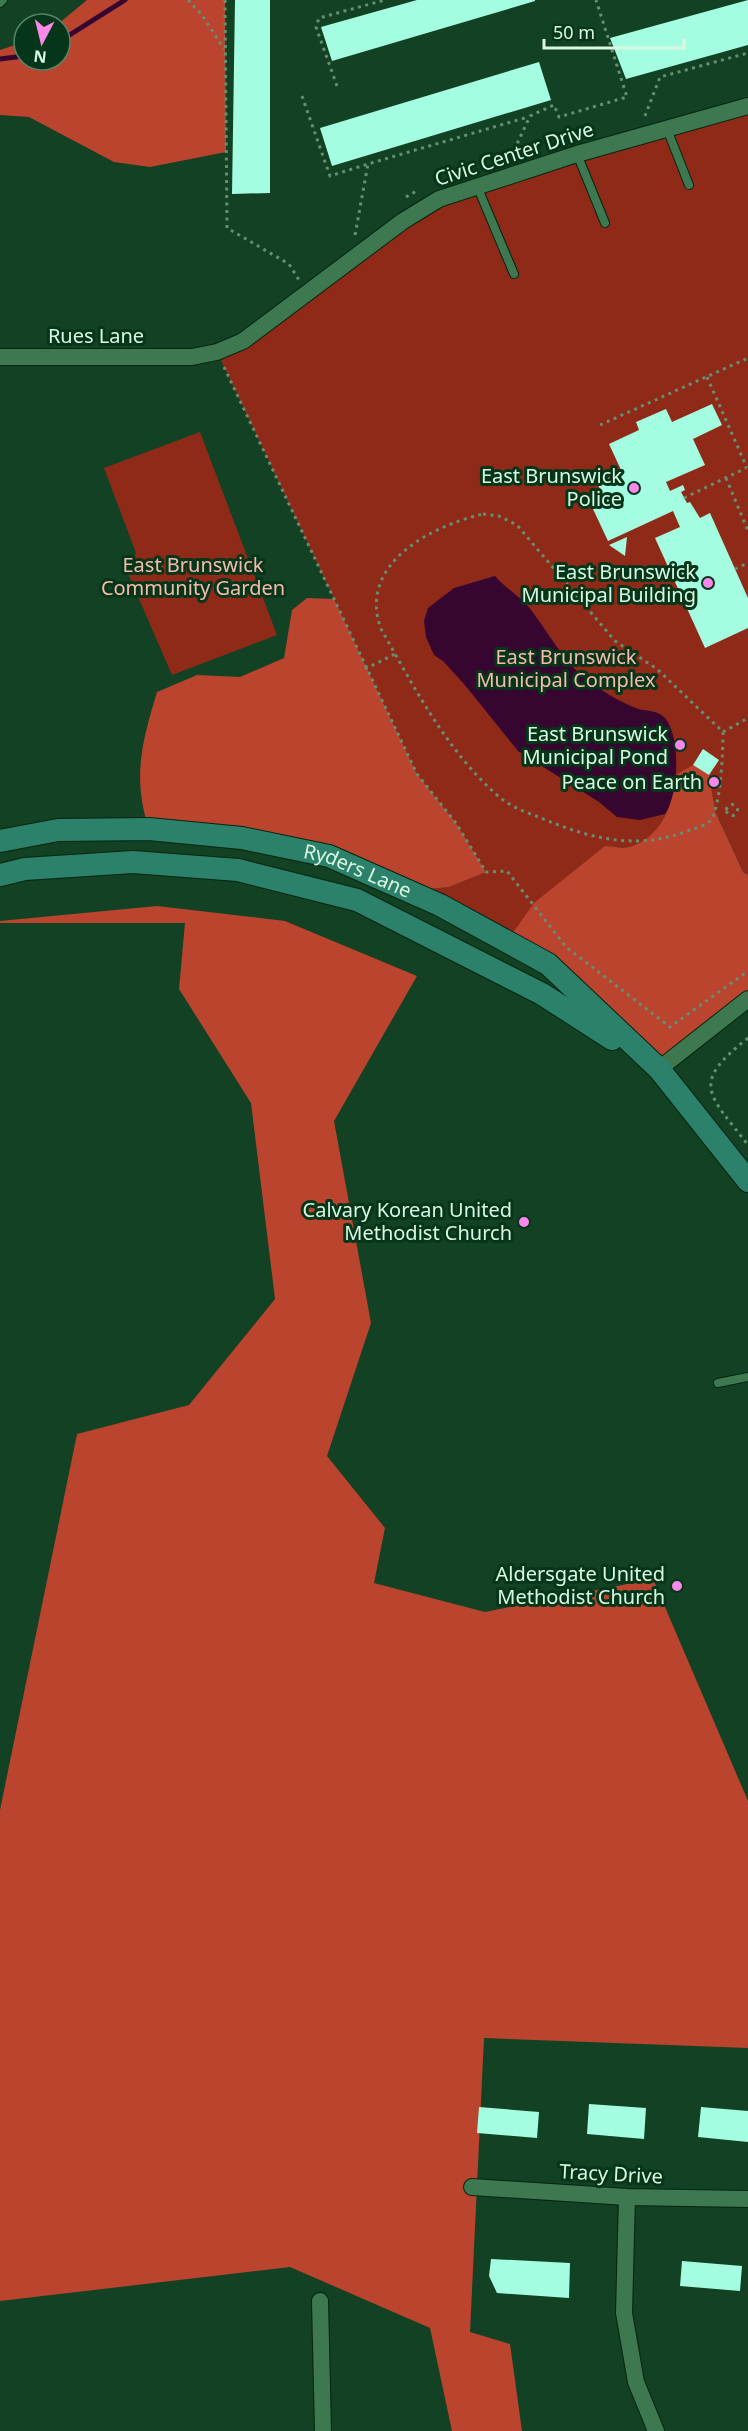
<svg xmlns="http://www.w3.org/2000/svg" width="748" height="2431" font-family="'Noto Sans',sans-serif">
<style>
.green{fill:#8f2a18}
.forest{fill:#bb442f}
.water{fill:#360631}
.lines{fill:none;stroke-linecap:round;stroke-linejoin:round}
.stream{stroke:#360631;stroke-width:5}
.building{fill:#a4fde1}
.lane-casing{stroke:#052511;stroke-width:10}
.street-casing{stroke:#052511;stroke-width:18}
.secondary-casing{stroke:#052511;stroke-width:24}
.path{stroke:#668e73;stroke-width:3;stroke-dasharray:3 4.5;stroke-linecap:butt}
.lane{stroke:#3d7850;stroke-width:8}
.street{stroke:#3d7850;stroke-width:16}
.secondary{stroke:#2c816b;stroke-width:22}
.poi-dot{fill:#f888e9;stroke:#053619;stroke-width:2}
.labels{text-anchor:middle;stroke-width:6;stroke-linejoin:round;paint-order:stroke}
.street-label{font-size:20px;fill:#daf8e1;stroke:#053619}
.poi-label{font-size:20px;fill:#daf8e1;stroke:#053619;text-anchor:end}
.park-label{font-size:20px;fill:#f8baad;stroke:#053619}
</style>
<rect width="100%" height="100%" fill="#124123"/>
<path class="green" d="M748,106V875L743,872L718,817L627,848L605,846L507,941L408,891L449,887L486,872L456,823L417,774L217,352L439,199Z
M200,432L277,635L172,675L126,569L136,553L104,468Z"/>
<path class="forest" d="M87,0H225L226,152L150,167L114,162L29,117L0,115V50L24,42V60H60V24H58Z
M307,598L334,599L417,774L456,823L486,872L449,887L408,891L329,856L149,829C132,778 142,742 157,692L197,675L240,677L284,658L292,610Z
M693,765L709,775L715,811L743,872L748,875V999L659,1069L507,941L534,903L605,846C613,846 622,849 629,847C660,839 675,804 674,776Z
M157,906L285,921L417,976L334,1121L371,1323L327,1456L385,1528L374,1583L485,1612L653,1579L748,1801V2048L484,2038L470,2332L510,2344L522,2431H452L430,2328L290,2267L0,2301V1810L77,1434L189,1405L275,1299L251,1103L179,989L185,923H0V921Z"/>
<path class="water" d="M495,576C504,587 517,594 528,606C550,634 565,666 595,686C608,694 622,703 636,708C645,712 657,709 665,718C681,737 679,794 665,814L640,820L617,817L599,802L518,751L464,684L443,661L434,655L426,637L424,621L428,608L454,588Z"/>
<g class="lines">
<path class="stream" d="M60,41L125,0
M0,59L24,56"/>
</g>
<path class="building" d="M235,0H270V193L232,194Z
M417,0H535V1L332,61L321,27Z
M748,0V45L626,79L610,38Z
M539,62L551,100L332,166L320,128Z
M712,404L722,425L693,439L705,465L666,482L670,491L683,485L685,490L681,492L687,503L690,502L700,518L710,513L748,598V628L705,648L655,538L680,527L673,511L608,541L593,509L607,503L597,483L622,472L609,444L639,430L636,422L666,409L672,422Z
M627,537L625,556L609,545Z
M703,749L719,760L709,775L693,765Z
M589,2104L646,2108L644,2139L587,2134Z
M479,2107L539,2112L537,2138L477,2133Z
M701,2107L748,2111V2142L698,2137Z
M491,2259L570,2263L569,2298L497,2293L489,2276Z
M682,2261L742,2266L740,2291L680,2286Z"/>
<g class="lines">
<defs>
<path id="lane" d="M0,3L3,0
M667,129L689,185
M577,154L605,223
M477,186L514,274
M718,1383L748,1377"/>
<path id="street" d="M0,357H192L217,352L243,341L403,221L439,199L577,154L748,106
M659,1069L748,999
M472,2187L627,2197L748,2199
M627,2197L624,2313L636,2382L656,2431
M320,2301L323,2431"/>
<g id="secondary">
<path id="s1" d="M0,841L58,830L149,829L242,838L329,856L440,905L548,964L659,1069L748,1181"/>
<path d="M0,875L25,869L133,862L238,870L357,900L542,994L612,1039"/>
</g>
</defs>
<use href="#lane" class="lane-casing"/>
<use href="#street" class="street-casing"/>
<use href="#secondary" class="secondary-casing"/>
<path class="path" d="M188,0L202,15L224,49
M225,0L227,228L289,264L299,280
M337,86L316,27L319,18L385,0
M302,96L330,176L368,164
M645,116L660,77L748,53
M511,157L530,116L554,105L559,117L627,97L596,0
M406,197L418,190
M355,235L368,164L528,117
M224,367L417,774L456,823L486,872L507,871L566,947L670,1027L748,971
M707,377L747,468
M600,425L748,358
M726,478L748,531
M684,498L746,468
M483,514L499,516L517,525L615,641L657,669L723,732C723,750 721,808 710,821C705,826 696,828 690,830C638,851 591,839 541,818C526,812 510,807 497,795C447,751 414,687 381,629C357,564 431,526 483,514Z
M735,569L748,563
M365,669L395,654
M723,732L748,718
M726.5 810a5.5 5.5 0 1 1 11 0a5.5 5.5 0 1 1-11 0Z
M748,1038C689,1084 709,1094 748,1145"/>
<use href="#lane" class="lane"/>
<use href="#street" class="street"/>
<use href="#secondary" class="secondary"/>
</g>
<g class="poi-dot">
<circle cx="634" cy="488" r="6"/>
<circle cx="708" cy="583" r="6"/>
<circle cx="680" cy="745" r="6"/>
<circle cx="714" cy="782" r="6"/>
<circle cx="524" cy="1222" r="6"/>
<circle cx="677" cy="1586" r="6"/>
</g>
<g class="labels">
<g class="street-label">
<text transform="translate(514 154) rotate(-18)" y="7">Civic Center Drive</text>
<text x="96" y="343">Rues Lane</text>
<text dy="7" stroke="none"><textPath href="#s1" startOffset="364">Ryders Lane</textPath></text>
<text transform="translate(611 2174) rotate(3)" y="7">Tracy Drive</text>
</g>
<g class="poi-label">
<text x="622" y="483">East Brunswick<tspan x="622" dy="23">Police</tspan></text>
<text x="696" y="579">East Brunswick<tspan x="696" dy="23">Municipal Building</tspan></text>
<text x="668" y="741">East Brunswick<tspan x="668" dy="23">Municipal Pond</tspan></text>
<text x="702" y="789">Peace on Earth</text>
<text x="512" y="1217">Calvary Korean United<tspan x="512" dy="23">Methodist Church</tspan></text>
<text x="665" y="1581">Aldersgate United<tspan x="665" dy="23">Methodist Church</tspan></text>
</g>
<g class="park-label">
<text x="193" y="572">East Brunswick<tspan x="193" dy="23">Community Garden</tspan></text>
<text x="566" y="664">East Brunswick<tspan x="566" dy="23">Municipal Complex</tspan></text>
</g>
</g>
<g transform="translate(42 42) rotate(187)"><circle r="28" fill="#053619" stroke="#5a8469" stroke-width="1.5"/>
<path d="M0-4.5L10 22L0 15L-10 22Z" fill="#f888e9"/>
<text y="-9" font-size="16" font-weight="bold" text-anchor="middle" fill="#daf8e1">N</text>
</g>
<path d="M544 39v9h140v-9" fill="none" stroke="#daf8e1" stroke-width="3"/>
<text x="553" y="39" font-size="18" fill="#daf8e1" stroke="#053619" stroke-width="4.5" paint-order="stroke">50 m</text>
</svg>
